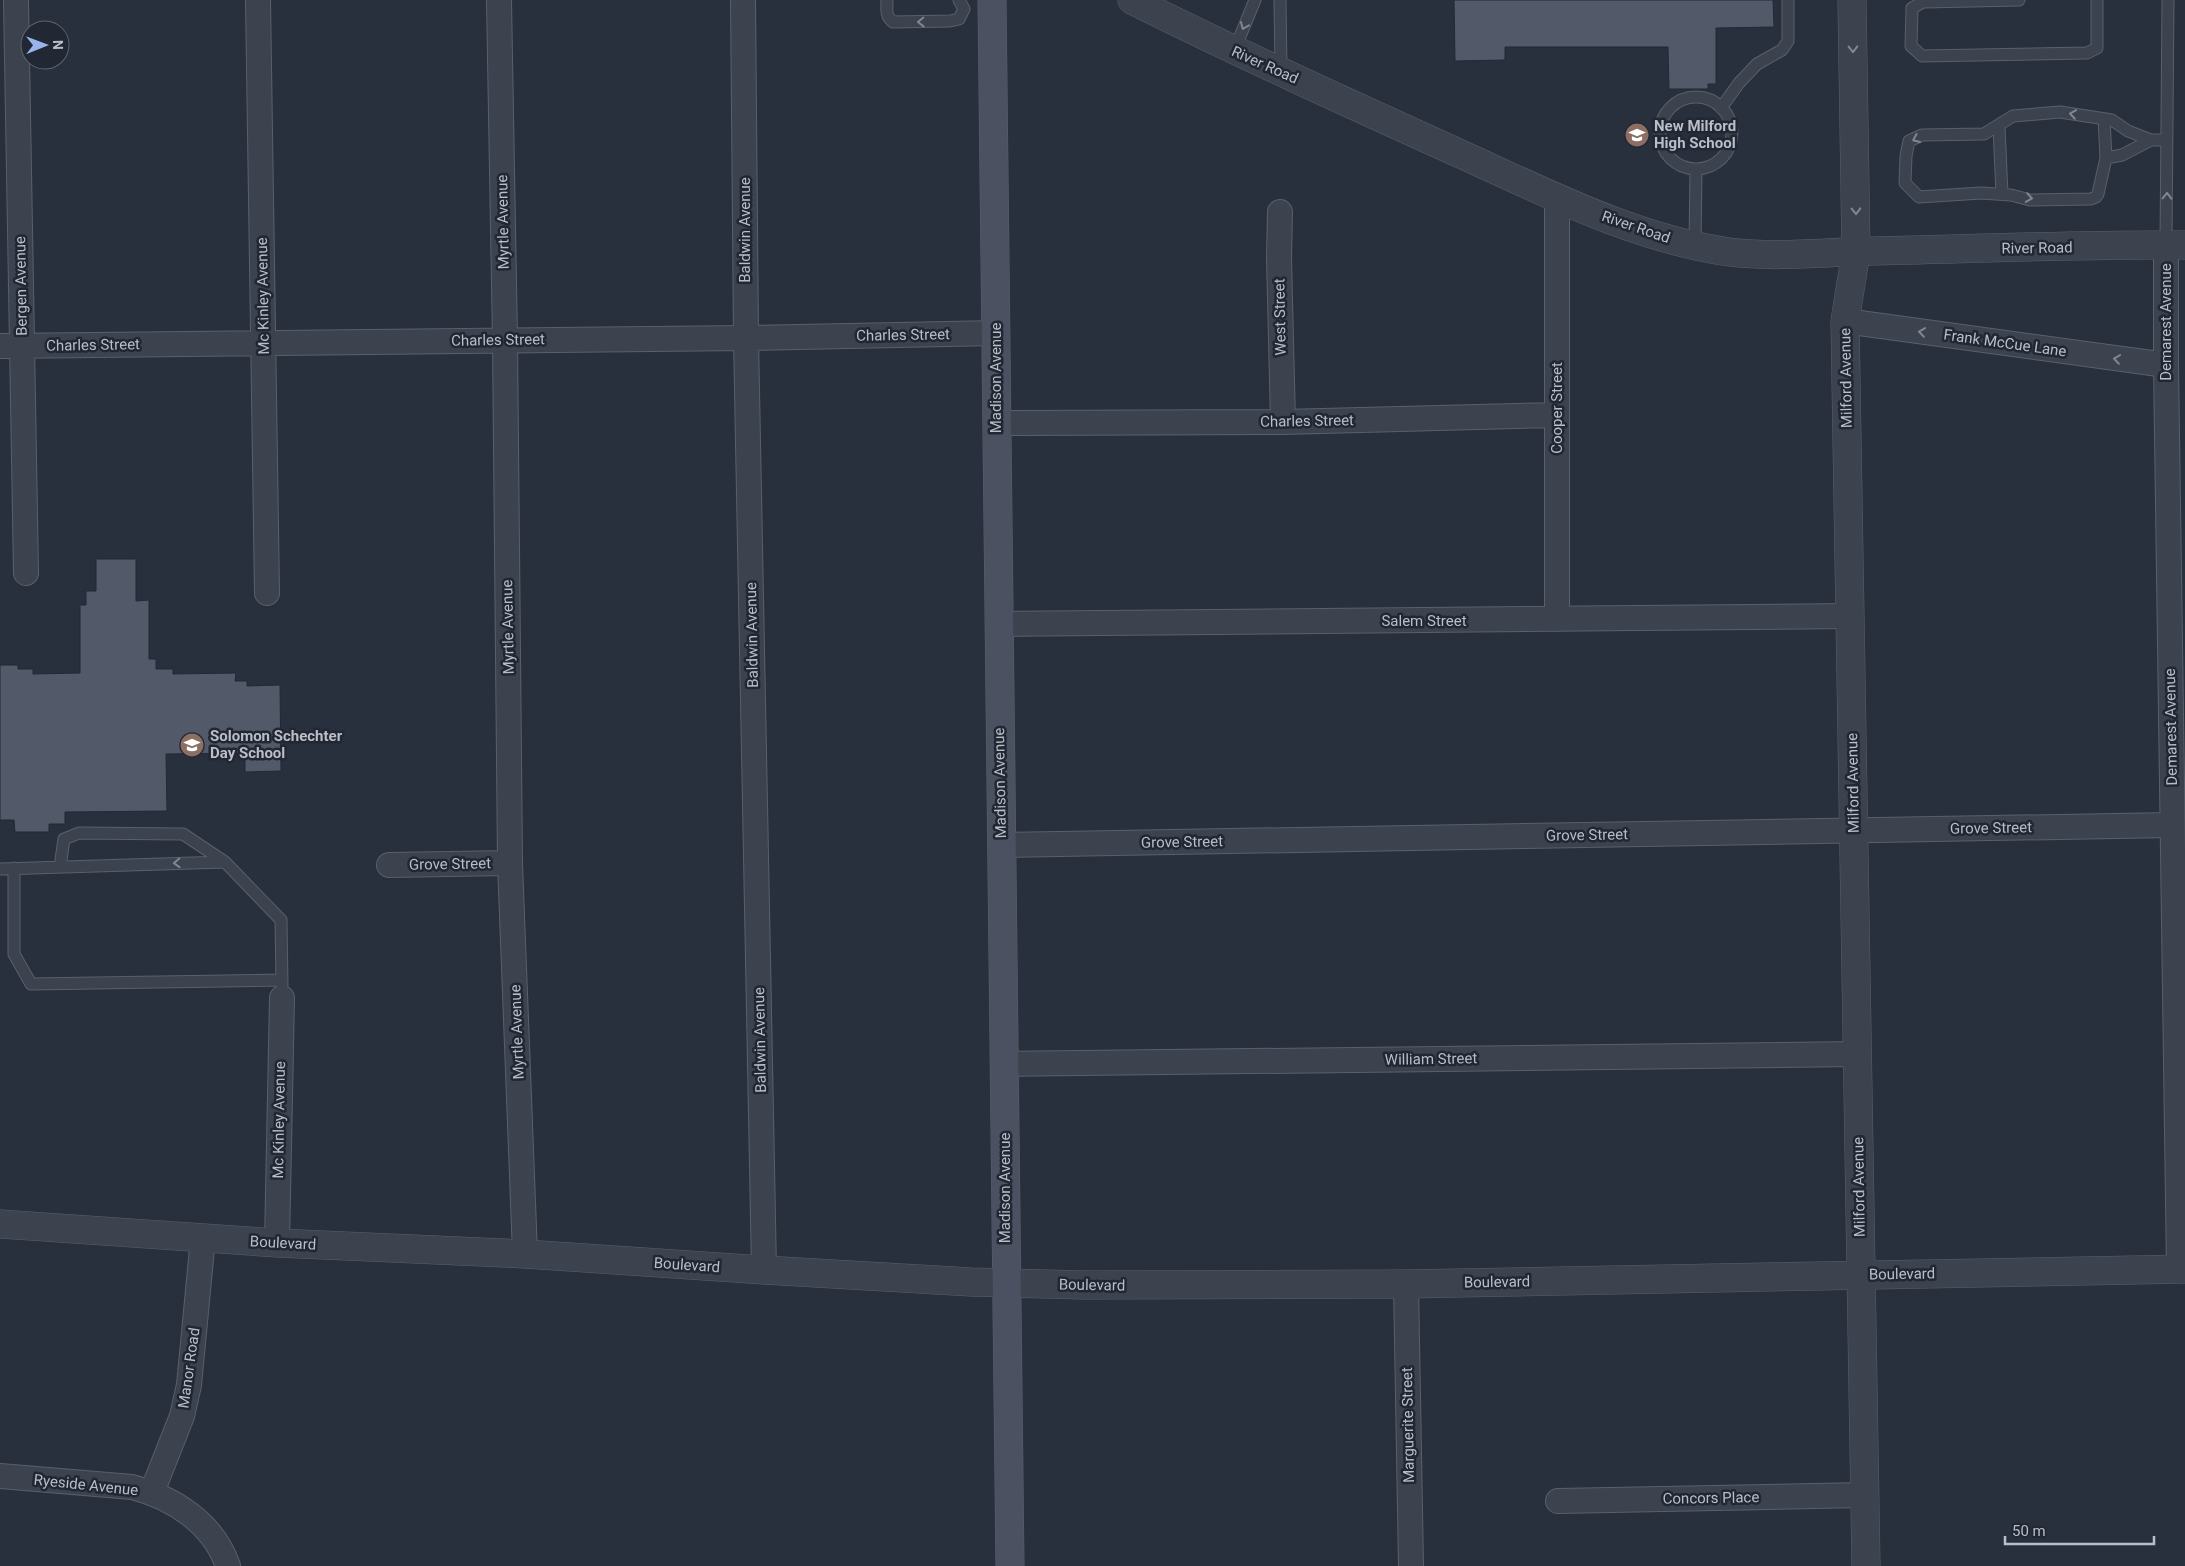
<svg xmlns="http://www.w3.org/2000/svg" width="2185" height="1566" font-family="Roboto,sans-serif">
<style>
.building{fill:#525968;stroke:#232935}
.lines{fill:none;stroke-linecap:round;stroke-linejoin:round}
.service-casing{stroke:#5a606b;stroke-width:13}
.minor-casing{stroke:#5a606b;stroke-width:26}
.tertiary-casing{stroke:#5a606b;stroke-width:29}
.secondary-casing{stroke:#5a606b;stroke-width:29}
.service{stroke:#3c424e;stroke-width:11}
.minor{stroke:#3c424e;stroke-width:24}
.tertiary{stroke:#3c424e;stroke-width:28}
.secondary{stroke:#4b5160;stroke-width:28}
.oneway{stroke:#818691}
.labels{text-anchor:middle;stroke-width:5;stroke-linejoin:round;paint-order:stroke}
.street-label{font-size:15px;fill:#b9bec8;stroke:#212733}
.poi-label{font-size:15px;font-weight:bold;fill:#b9bec8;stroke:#212733;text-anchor:start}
</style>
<rect width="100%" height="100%" fill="#29303d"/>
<path class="building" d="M1454,0H1773L1774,27L1716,28V84H1708V89H1669L1668,47H1505V60L1455,61Z
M96,559H136V601L149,600V659H156V669H173V674L236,673L235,681H247V686L280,685L281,771L245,772V753L166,754L167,811L65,812V824H49V832H15L14,820H0V665H18V669H33V674L80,673V605H86V591H96Z"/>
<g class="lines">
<defs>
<path id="service" d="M887,0C887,9 885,16 893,22L950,21L959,19L964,9L959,0
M1280,0L1281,70
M2019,0L1923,2L1912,8L1911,46L1922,56L2087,53L2097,48V0
M1234,51L1255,0
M1660 133a36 36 0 1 1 72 0a36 36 0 1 1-72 0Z
M1721,108L1739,83L1757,64L1782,50L1788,41V0
M2104,119L2106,158
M1999,127L2002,194
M2151,140L2122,155L2106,158L2098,194L2096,197L2091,199L2030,200L2011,195L1981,193L1919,197L1905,183L1906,156L1909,141L1922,135L1984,134L2013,116L2060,112L2112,120L2128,131L2151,140H2167
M1695,245L1696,170
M2166,245L2168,0
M60,867L64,839L79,833L183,834L225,862L281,920L282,986
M14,868V954L31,984L282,980
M0,869L225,862"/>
<path id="minor" d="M16,0L26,573
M258,0L267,593
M499,0L505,340L510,863L525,1254
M743,0L746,338L764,1270
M1557,197V619
M1280,212L1279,258L1283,422
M2166,245V365L2179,1270
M1845,321L2166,365
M0,346L746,338L996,333
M997,423L1283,422L1557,415
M998,624L1850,616
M1001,845L2172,825
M389,865L510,863
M1004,1064L1858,1054
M277,1243L282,998
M1406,1284L1411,1566
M0,1476L132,1487C174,1498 213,1523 228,1566
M152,1492L182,1416L189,1385L203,1238
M1558,1501L1864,1495"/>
<path id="tertiary" d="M1132,0C1238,53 1346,102 1454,151C1543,191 1632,238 1729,252C1778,258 1825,252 1874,251C1977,249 2081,244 2185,245
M1852,0L1856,252L1845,321L1866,1566
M0,1224L277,1243L525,1254L764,1270L971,1282L1084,1285L1406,1284L2185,1269"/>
<path id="secondary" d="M992,0L1010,1566"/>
</defs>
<use href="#service" class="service-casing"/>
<use href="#minor" class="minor-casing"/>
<use href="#tertiary" class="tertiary-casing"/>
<use href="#secondary" class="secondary-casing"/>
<use href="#service" class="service"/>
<use href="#minor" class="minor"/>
<use href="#tertiary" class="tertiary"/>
<use href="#secondary" class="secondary"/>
</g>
<defs><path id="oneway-chevron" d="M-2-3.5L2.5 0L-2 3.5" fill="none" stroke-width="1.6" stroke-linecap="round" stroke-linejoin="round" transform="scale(1.25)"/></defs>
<g class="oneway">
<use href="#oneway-chevron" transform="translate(921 22) rotate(179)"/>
<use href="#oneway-chevron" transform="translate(1244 26) rotate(113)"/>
<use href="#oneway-chevron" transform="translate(1853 49) rotate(89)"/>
<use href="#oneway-chevron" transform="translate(2073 114) rotate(-172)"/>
<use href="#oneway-chevron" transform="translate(1916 139) rotate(156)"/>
<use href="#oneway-chevron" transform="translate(2167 196) rotate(-89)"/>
<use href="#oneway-chevron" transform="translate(2029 198) rotate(9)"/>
<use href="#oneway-chevron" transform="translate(1856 211) rotate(89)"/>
<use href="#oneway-chevron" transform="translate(1922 332) rotate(-172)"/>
<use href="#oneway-chevron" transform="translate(2117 359) rotate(-172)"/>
<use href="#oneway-chevron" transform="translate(177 863) rotate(178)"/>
</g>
<defs>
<symbol id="school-disc" viewBox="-11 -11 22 22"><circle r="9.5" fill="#8d6e63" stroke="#212733"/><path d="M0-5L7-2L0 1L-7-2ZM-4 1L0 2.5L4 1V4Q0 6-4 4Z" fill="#fff"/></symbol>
</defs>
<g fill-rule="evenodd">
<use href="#school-disc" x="1623" y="121" width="28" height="28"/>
<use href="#school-disc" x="178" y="731" width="28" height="28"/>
</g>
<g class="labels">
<g class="street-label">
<text transform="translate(1265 65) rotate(24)" y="5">River Road</text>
<text transform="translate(503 222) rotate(-91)" y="5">Myrtle Avenue</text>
<text transform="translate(1636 227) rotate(19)" y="5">River Road</text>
<text transform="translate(745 230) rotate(-90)" y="5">Baldwin Avenue</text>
<text transform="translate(2037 248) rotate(-1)" y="5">River Road</text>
<text transform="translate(21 286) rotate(-91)" y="5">Bergen Avenue</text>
<text transform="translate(263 296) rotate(-91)" y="5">Mc Kinley Avenue</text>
<text transform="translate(1280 317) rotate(-91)" y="5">West Street</text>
<text transform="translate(2166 322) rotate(-90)" y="5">Demarest Avenue</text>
<text transform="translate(903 335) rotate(-1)" y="5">Charles Street</text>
<text transform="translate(498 340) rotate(-1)" y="5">Charles Street</text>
<text transform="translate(2005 343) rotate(8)" y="5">Frank McCue Lane</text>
<text transform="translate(93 345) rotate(-1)" y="5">Charles Street</text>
<text transform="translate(996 378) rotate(-90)" y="5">Madison Avenue</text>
<text transform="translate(1846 378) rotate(-91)" y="5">Milford Avenue</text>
<text transform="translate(1557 408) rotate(-90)" y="5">Cooper Street</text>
<text transform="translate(1307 421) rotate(-1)" y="5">Charles Street</text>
<text x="1424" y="626">Salem Street</text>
<text transform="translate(508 627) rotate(-91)" y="5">Myrtle Avenue</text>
<text transform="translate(752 635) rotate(-91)" y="5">Baldwin Avenue</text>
<text transform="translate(2171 727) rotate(-91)" y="5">Demarest Avenue</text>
<text transform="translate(1000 783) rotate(-91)" y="5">Madison Avenue</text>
<text transform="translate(1853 783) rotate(-91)" y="5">Milford Avenue</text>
<text transform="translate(1991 828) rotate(-1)" y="5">Grove Street</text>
<text transform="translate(1587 835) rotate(-1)" y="5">Grove Street</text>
<text transform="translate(1182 842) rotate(-1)" y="5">Grove Street</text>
<text transform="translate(450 864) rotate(-1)" y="5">Grove Street</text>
<text transform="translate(517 1032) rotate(-92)" y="5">Myrtle Avenue</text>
<text transform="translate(760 1040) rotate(-91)" y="5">Baldwin Avenue</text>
<text transform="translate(1431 1059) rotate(-1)" y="5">William Street</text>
<text transform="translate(279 1120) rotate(-89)" y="5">Mc Kinley Avenue</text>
<text transform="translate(1859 1187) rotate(-91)" y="5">Milford Avenue</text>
<text transform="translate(1005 1188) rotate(-90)" y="5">Madison Avenue</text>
<text transform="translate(283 1243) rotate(3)" y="5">Boulevard</text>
<text transform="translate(687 1265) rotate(4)" y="5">Boulevard</text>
<text transform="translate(1902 1274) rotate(-1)" y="5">Boulevard</text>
<text transform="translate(1497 1282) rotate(-1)" y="5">Boulevard</text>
<text transform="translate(1092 1285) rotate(1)" y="5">Boulevard</text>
<text transform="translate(189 1368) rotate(-82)" y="5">Manor Road</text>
<text transform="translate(1408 1425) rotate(-91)" y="5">Marguerite Street</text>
<text transform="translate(86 1485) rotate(6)" y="5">Ryeside Avenue</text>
<text transform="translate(1711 1498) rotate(-1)" y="5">Concors Place</text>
</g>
<g class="poi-label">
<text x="1654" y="131">New Milford<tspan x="1654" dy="17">High School</tspan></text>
<text x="210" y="741">Solomon Schechter<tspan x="210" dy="17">Day School</tspan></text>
</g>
</g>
<g transform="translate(45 45) rotate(89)"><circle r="24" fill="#212733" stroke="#5e636f"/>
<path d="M0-4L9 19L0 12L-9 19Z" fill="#9bb3eb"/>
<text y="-8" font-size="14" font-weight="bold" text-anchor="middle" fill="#b9bec8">N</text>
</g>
<path d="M2005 1536v8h149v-8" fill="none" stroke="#b9bec8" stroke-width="2.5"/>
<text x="2012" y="1536" font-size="15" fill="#b9bec8" stroke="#212733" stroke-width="4" paint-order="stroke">50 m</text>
</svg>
